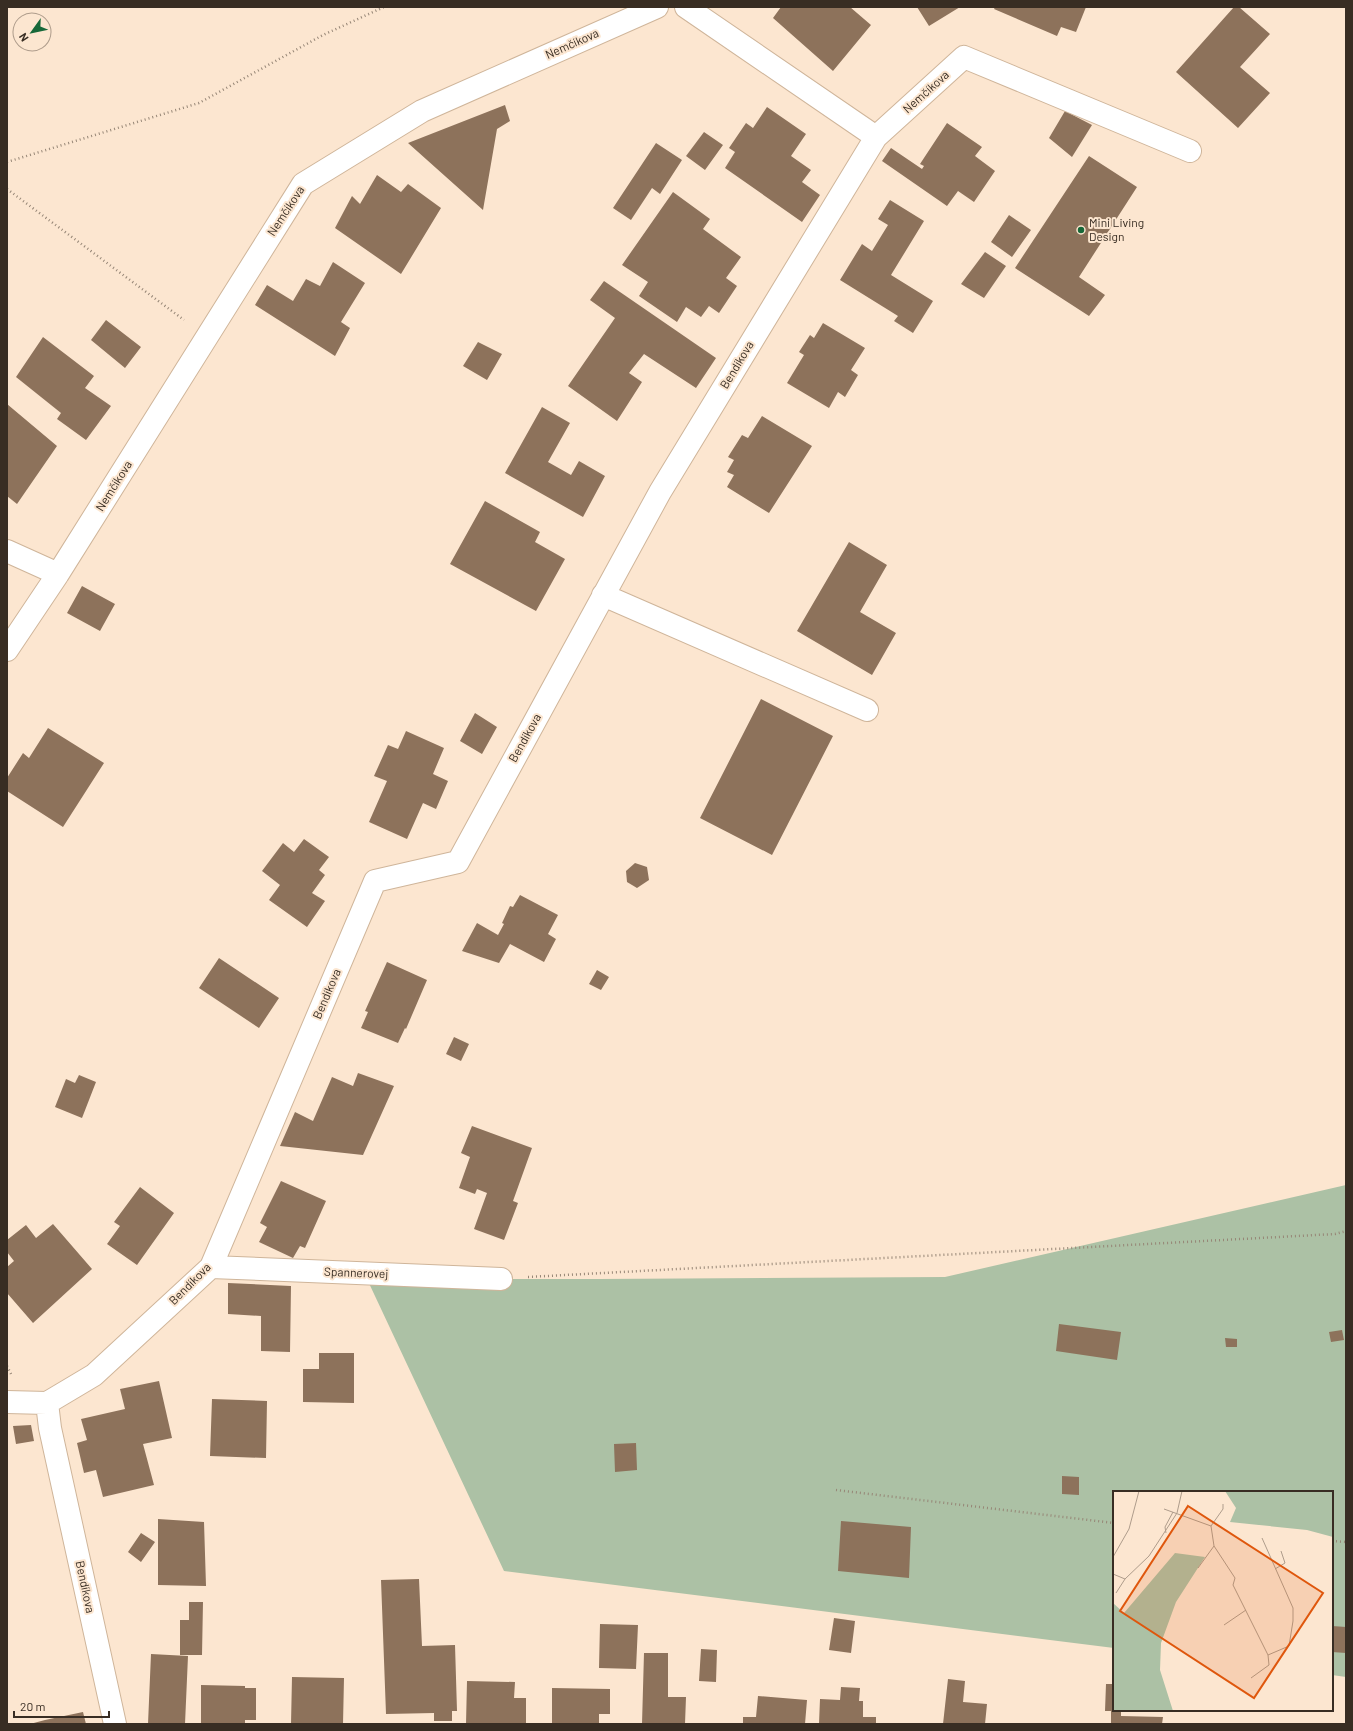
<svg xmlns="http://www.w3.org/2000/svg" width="1353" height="1731" font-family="Barlow,sans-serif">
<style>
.green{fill:#acc1a5}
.building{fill:#8d725b}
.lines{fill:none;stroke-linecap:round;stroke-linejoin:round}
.minor-casing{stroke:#cfb59a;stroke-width:24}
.path{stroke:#968676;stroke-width:2.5;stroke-dasharray:1 3;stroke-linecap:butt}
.minor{stroke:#fff;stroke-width:22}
.poi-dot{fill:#176839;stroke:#fce6d0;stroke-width:1.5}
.labels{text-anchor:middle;stroke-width:4;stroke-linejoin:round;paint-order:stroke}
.street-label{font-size:12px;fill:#382d23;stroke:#fce6d0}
.poi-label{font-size:12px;fill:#382d23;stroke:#fce6d0;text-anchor:start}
.inset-road{fill:none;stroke:#ae9c8b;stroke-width:1}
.view{fill:#df570d;fill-opacity:0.15;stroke:#df570d;stroke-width:2}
.inset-edge{fill:none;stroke:#382d23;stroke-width:2}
</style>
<rect width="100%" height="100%" fill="#fce6d0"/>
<path class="green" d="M1346,1185V1677L1332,1675V1492H1114V1648L504,1571L367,1279H598L945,1277Z"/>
<path class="building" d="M781,7H850L871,25L833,71L773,18Z
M917,7H960L929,26Z
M995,7H1086L1076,32L1061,27L1057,36L994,9Z
M1234,7H1239L1270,34L1240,67L1270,93L1238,128L1176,72Z
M505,105L510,121L497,129L483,210L408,143Z
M767,107L806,134L791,156L811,170L802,182L820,195L802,222L725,168L735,152L729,148L746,123L753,128Z
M1065,111L1092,125L1072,157L1049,138Z
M947,123L982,147L975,156L995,171L974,202L958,191L947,206L882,161L891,148L922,169L924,166L920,164Z
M704,132L723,145L705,170L686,156Z
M656,143L682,160L660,194L652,188L631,220L613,208Z
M1089,156L1137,187L1079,277L1105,295L1089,316L1015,268Z
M377,175L401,192L408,184L441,208L401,274L335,228L352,196L360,204Z
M673,192L710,219L703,229L741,257L726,278L737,286L719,313L709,306L701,317L686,307L677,322L639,296L648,282L622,265Z
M890,200L924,221L891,275L933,301L913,333L894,321L898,316L840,280L862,244L872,251L888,225L878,219Z
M1009,215L1031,230L1012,257L991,242Z
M985,252L1006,266L984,298L961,284Z
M333,262L365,283L341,322L350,328L335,356L255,305L267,285L293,301L306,279L320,286Z
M604,281L716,358L696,388L644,354L629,373L642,382L617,421L568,386L615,318L590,300Z
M106,320L141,347L125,368L91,340Z
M823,323L865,348L851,370L858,375L845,397L838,392L829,408L787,383L804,355L799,352L810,335L814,338Z
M43,337L94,376L85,388L111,406L86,440L57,419L61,413L16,377Z
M478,342L502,354L487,380L463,366Z
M7,404L57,446L17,504L7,496Z
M542,407L570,423L548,462L571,475L579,461L605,476L583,517L505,473Z
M762,416L812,446L769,513L727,487L734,475L727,472L734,460L728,457L742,435L748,438Z
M485,501L540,532L535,542L565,559L536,611L450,564Z
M849,542L887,565L860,612L896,633L872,675L797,631Z
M82,586L115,604L100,631L67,613Z
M761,699L833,736L772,855L700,818Z
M475,713L497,727L482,754L460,741Z
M48,728L104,763L63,827L7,791V778L23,753L29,758Z
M406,731L444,748L433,774L448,781L436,809L423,803L407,839L369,822L387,781L374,776L388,745L398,749Z
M304,839L329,857L319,870L325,875L312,893L325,901L307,927L269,900L280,885L262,871L283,843L294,852Z
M635,863L647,867L649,880L637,888L627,882L626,871Z
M520,895L558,915L548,934L556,939L544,962L510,944L499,963L462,951L477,923L498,935L504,924L502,923L510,906L513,907Z
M219,958L279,998L259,1028L199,988Z
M387,962L427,980L406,1029L405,1028L398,1043L361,1028L368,1012L365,1011Z
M597,970L609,977L601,990L589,984Z
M454,1037L469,1044L461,1061L446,1054Z
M358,1073L394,1086L363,1155L280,1146L295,1112L313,1121L332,1077L353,1086Z
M79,1075L96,1082L82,1118L55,1107L66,1079L75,1083Z
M472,1126L532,1148L513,1201L518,1203L504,1240L474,1229L487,1193L477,1189L475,1194L459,1188L470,1157L461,1153Z
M281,1181L326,1201L305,1248L300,1246L293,1258L259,1242L267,1227L260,1223Z
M140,1187L174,1213L137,1265L107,1244L120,1226L114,1222Z
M53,1224L92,1269L33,1323L7,1293V1267L14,1261L7,1252V1240L26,1225L36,1238Z
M228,1283L291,1286L290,1352L261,1351V1316L228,1314Z
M1059,1324L1121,1332L1117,1360L1056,1351Z
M1342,1330L1344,1340L1331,1342L1329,1332Z
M1225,1338L1237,1339V1347H1226Z
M319,1353H354V1403L303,1402V1369H319Z
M159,1381L172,1438L143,1444L154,1485L103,1497L96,1470L84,1473L77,1443L87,1440L81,1419L125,1409L120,1389Z
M212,1399L267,1401L266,1458L210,1456Z
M31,1425L34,1441L16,1444L13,1426Z
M636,1443L637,1470L615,1472L614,1444Z
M1062,1476L1079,1477V1495L1062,1494Z
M158,1519L204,1522L206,1586L158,1585Z
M841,1521L911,1527L909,1578L838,1571Z
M141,1533L155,1542L141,1562L128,1552Z
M419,1579L422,1646L455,1645L457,1711H452V1721H434V1713L386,1714L381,1580Z
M189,1602H203L202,1655H180V1620H189Z
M834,1618L855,1621L851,1653L829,1650Z
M600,1624L638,1625L636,1669L599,1668Z
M1332,1626L1346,1627V1653L1332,1652Z
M701,1649L717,1650L716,1682L699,1681Z
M644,1653H668V1697H686L685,1724H642Z
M151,1654L188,1656L185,1724H148Z
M292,1677L344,1678L343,1724H291Z
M948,1679L965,1681L963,1702L987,1704L985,1724H943Z
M467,1681L515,1682L514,1698H526V1724H466Z
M1106,1684H1114V1710H1121V1716L1163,1717L1162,1724H1111V1711H1105Z
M201,1685L245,1686V1688H256V1720H245V1724H201Z
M841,1687L860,1688L859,1701H863V1717H876V1724H819L820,1699L840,1700Z
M552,1688L610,1689V1714H599V1724H552Z
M758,1696L807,1700L805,1724H743V1717H756Z
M83,1712L86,1724H30L45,1720Z"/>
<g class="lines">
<defs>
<path id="minor" d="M686,7L876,137L964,57L1190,151
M7,551L58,574
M603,595L867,710
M7,650L58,574L303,184L422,111L657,7
M211,1267L501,1279
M7,1402L47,1403L94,1375L211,1267L375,881L458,862L660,492L876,137
M47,1403L50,1428L115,1724"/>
</defs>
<use href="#minor" class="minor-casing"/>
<path class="path" d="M7,162L199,103L323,35L384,7
M7,189L184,320
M528,1277L1335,1234L1346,1231
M7,1366L11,1374
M836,1490L1114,1523
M1332,1541L1346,1542"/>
<use href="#minor" class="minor"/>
</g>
<circle class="poi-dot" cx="1081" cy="230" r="4"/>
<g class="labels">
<g class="street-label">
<text transform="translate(572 44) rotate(-24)" y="4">Nemčíkova</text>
<text transform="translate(926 92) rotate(-42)" y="4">Nemčíkova</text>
<text transform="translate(286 211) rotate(-57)" y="4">Nemčíkova</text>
<text transform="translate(737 365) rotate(-59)" y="4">Bendíkova</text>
<text transform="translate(114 486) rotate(-58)" y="4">Nemčíkova</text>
<text transform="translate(525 738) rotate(-61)" y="4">Bendíkova</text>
<text transform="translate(327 994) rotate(-67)" y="4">Bendíkova</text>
<text transform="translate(356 1273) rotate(2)" y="4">Spannerovej</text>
<text transform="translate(190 1284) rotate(-45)" y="4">Bendíkova</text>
<text transform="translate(85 1587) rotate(78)" y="4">Bendíkova</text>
</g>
<g class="poi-label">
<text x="1089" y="227">Mini Living<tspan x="1089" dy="14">Design</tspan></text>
</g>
</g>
<g transform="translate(1113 1491)">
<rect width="220" height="220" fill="#fce6d0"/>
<path d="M112,0H220V46L194,39L117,31L123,17ZM62,62L92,66L63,111L48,152L47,179L60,220H0V112L11,122Z" fill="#acc1a5"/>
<path class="inset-road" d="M110,13V18L98,35L101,55L122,87L120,94L155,164M51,18L98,35M53,42L52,36L60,21M0,66L16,38L26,0M85,77L101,55M162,78L172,72L168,60M0,83L12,88L36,65L64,22L69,0M3,102L12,88M111,134L133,119M138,187L156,174L155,164L176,155L180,130V117L149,47"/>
<path class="view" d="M75,15L210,102L141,207L7,120Z"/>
<rect width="220" height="220" class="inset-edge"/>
</g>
<rect width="1353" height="1731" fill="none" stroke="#382d23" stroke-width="16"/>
<g transform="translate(32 32) rotate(237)"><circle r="19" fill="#fce6d0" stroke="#ae9c8b"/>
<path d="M0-3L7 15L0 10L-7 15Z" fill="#176839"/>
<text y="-6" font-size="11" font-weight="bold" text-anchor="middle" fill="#382d23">N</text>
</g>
<path d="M14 1711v6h95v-6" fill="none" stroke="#382d23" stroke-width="2"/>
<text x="20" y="1711" font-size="12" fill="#382d23" stroke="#fce6d0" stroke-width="3" paint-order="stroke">20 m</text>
</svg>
